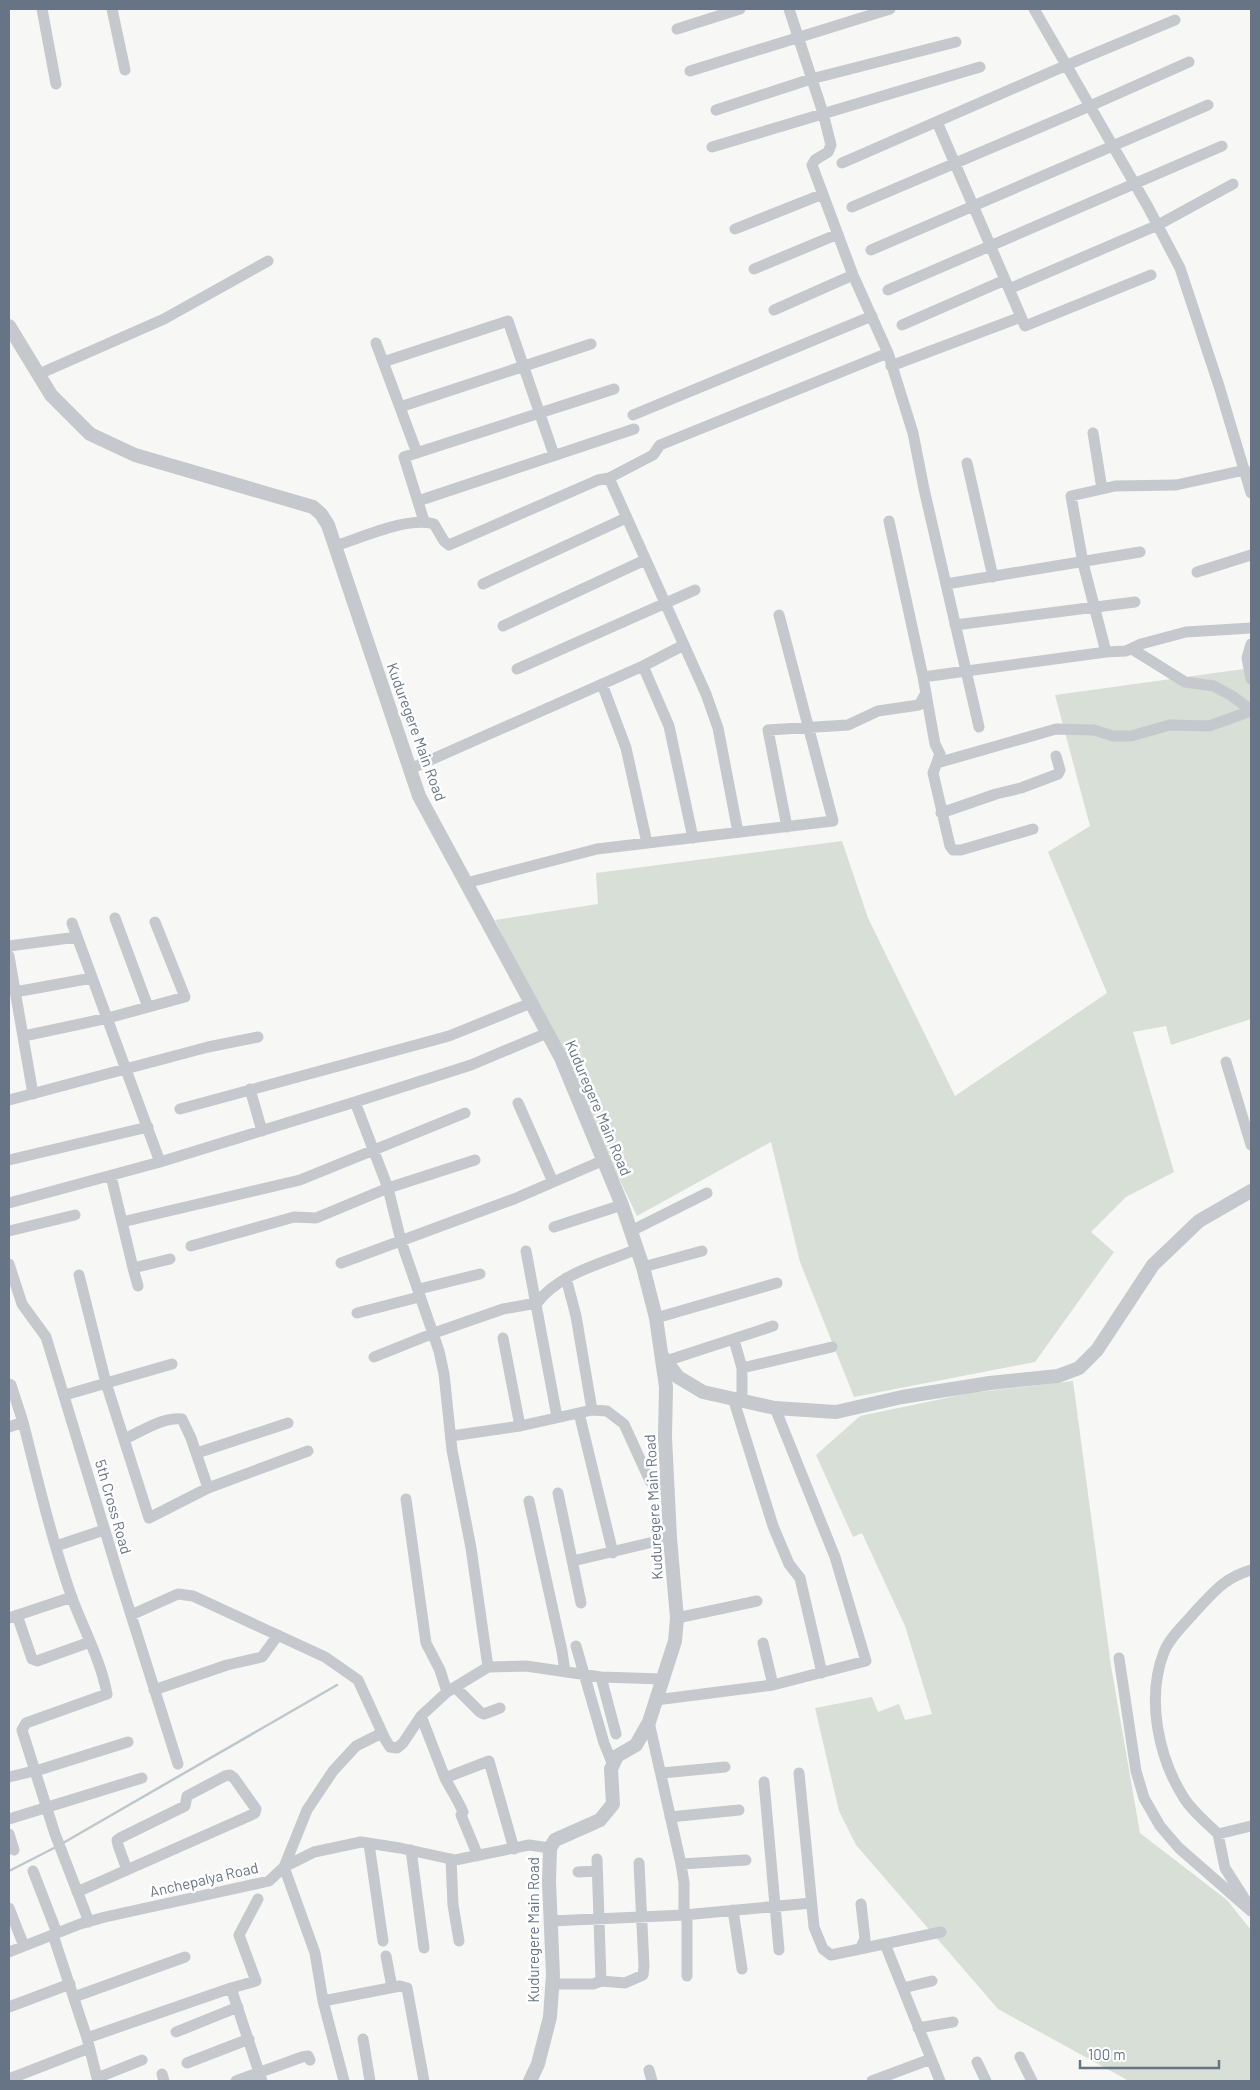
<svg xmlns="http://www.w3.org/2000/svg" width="1260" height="2090" font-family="Barlow,sans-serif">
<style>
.green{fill:#d8dfd6}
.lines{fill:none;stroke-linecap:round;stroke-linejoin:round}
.stream{stroke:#bec7cc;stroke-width:2.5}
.minor{stroke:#c5c8cc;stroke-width:11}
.tertiary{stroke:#c5c8cc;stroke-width:14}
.labels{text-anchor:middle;stroke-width:5;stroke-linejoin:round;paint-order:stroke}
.street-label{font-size:15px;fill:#667486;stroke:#fff}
</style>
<rect width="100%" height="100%" fill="#f7f8f5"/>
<path class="green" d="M1251,668V1019L1171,1045L1166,1026L1133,1032L1174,1172L1126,1197L1091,1232L1114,1252L1035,1362L854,1397L800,1262L771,1142L637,1216L495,920L598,904L596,873L842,841L868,918L955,1096L1107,993L1048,852L1090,826L1055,695Z
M1073,1381L1111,1666L1140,1833L1227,1900L1251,1930V2081H1129L998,2009L856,1845L839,1811L815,1708L872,1697L878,1712L899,1704L905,1720L932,1714L905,1626L862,1533L853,1537L816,1455L860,1416L970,1393Z"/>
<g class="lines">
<path class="stream" d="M63,1843L337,1685
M9,1871L56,1847"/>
<path class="minor" d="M42,9L56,84
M112,9L125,70
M789,9L823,113L831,145L828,152L815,160L812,165L853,275L888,353L913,433L924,489L979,727
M1034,9L1148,207L1180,268L1219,386L1251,493
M677,29L740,9
M690,71L890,9
M716,110L811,79L956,42
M937,122L1025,326L1151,275
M712,147L980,67
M842,163L1067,65L1175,20
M852,207L1090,106L1189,62
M735,229L823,194
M871,250L1208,105
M754,269L838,234
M1009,289L1158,225L1233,184
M888,290L1222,146
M774,310L853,275
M902,325L1005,280
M376,343L417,453
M383,362L508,321L554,455
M891,366L1021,317
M39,374L164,319L268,261
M400,407L591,344
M633,415L872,316
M1093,433L1102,489L1071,496L1083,563L1106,652
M967,463L993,577
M609,478L706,694L718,728L738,832
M1102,489L1115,486L1176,485L1245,470
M418,501L634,429
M424,521L404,457L614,389
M889,521L923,677L935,744L940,754L933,773L950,846L953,850H961L1033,829
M335,546C361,538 408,516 434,524L444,541L449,545L598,480L609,478L653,455L660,445L888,353
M1197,572L1251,555
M483,584L626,518
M946,584L1140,552
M955,625L1135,602
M503,626L645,560
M1251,644L1247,658L1251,679
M1132,649L1185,682L1214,686L1232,696L1251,710
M643,666L669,726L693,838
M517,669L695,590
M923,677L1106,652L1126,651L1141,644L1186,632L1251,628
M602,684L626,748L647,843
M937,763L1056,729L1094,730L1113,736H1131L1170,725L1209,726L1251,711
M410,769L643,666L684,645
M941,813L996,794L1021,788L1058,774L1060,770L1056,756
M787,827L768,730L848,725L878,711L919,705L926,693
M466,883L597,849L833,821L779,615
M115,918L148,1007
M72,923L160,1162
M9,946L77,937
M9,956L33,1094
M15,992L92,978
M24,1036L108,1018L185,997L155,922
M1226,1062L1251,1145
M250,1089L262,1131
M9,1100L208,1047L258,1037
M355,1102L388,1188L401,1241L439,1351L444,1374L452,1450L471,1548L488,1667
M518,1103L553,1182
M180,1109L449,1036L531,1003
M9,1160L148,1127
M111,1176L133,1268L170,1259
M9,1203L160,1162L355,1102L471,1065L547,1033
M122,1222L300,1180L465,1113
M554,1227L622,1205
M9,1231L75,1215
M631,1231L707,1193
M191,1246L294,1217L316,1218L388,1188L475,1160
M526,1251L557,1417
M341,1263L514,1199L604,1160
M9,1264L22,1304L46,1337L119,1577L178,1764
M643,1267L702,1251
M133,1268L138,1286
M79,1275L106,1383L149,1518L208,1488L308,1451
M566,1278L576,1316L592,1410
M419,1289L480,1274
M357,1313L419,1297
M656,1318L777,1283
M503,1338L520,1426
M734,1340L742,1368V1401
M374,1357L434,1333L503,1309L537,1303C559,1273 604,1263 637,1249
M666,1361L773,1326
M742,1368L832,1347
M9,1384L11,1385L23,1422
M65,1395L172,1364
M733,1398L773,1526L789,1564L800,1578L822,1673
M579,1413L613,1553
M9,1427L23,1422C38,1481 52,1541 72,1598C84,1630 101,1661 107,1694L26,1723L22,1730L55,1834L89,1922
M451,1436L520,1426L592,1410L607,1411L624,1424L650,1481L655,1487L669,1490
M124,1439C141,1432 164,1416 182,1419L191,1438L208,1488
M197,1453L288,1423
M558,1493L581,1603
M406,1499L426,1643L440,1670L447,1692
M529,1501L562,1651L565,1672
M56,1546L104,1530
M573,1561L670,1538
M1251,1570C1222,1579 1214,1592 1194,1613C1184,1625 1170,1637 1164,1652C1146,1698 1158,1757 1184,1798C1192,1811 1207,1823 1218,1834L1251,1826
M17,1615L32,1659L37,1661L90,1642
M131,1615L178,1594L193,1596L325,1657L358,1680L385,1739L390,1747L397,1748L403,1743L421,1716L447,1692L488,1667L526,1666L601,1677L662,1679
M9,1618L72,1597
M677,1618L757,1601
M763,1643L773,1685
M576,1646L604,1743L613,1765
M1119,1658L1136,1771L1144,1798L1160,1826L1179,1848L1251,1911
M601,1677L616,1734
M455,1687L480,1712L484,1714L500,1708
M154,1690L227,1665L262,1657L278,1635
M656,1700L773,1685L866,1661L835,1557L775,1408
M421,1716L445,1778L489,1761L514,1849
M649,1722L681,1864L684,1883V1915
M662,1773L725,1767
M799,1773L814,1927L823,1949L831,1955L941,1932
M9,1777L42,1769L128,1742
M445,1778C451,1790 458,1800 463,1812L461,1815L478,1856
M764,1782L779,1950
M670,1817L739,1810
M9,1819L142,1778
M9,1834L14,1850
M1218,1834L1225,1868L1246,1901
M369,1844L383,1941
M411,1850L424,1948
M451,1859L453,1905L459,1941
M597,1859L601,1981
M681,1864L746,1860
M33,1871L57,1933
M578,1872L597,1871
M77,1892L249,1816L255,1813L256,1809L234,1778L230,1775L225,1776L187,1796L185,1806L120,1838L117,1840L118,1845L127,1870
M258,1899L239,1935L256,1981L231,1988L262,2081
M9,1908L24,1946
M733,1910L742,1969
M551,1921L684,1915L811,1903
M53,1935L87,2038L97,2078L142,2060
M885,1944L940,2081
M860,1949L865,1939L861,1904
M9,1952L80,1924L105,1917L269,1881L284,1867L314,1852L361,1842L400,1848L455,1860L529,1845L550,1848
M386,1956L392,1987
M687,1976V1915
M552,1984H593L601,1981L625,1983L643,1975L644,1966L639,1863
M903,1988L932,1981
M74,1997L185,1957
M323,2001L400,1986L407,1988L424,2081
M9,2007L70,1984
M918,2028L953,2022
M176,2032L238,2007
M87,2038L231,1988
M363,2039L370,2081
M1020,2057L1032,2081
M977,2062L986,2081
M187,2063L249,2039
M649,2070L652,2081
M162,2074L164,2081
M9,2079L89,2048
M236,2081L302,2057L308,2056L310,2060
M344,2081L323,2001L315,1953L284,1867L307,1810L333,1771L356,1746L382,1733
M872,2081L931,2059"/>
<path class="tertiary" d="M9,326L51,395L90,434L135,455L313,507L321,514L328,525L419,796L561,1058L622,1205L643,1267L656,1318L666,1387L665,1437L670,1538L677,1618L675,1641L649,1722L636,1745L617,1756L611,1769L613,1804L600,1820L555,1840L550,1848L549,1882L553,1975L550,2017L538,2064L530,2081
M663,1357L678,1377L703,1392L775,1408L836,1412L902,1397L990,1383L1058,1376L1079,1368L1097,1350L1153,1265L1199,1221L1251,1191"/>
</g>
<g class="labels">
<g class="street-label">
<text transform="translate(416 732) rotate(70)" y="5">Kuduregere Main Road</text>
<text transform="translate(598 1108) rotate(67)" y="5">Kuduregere Main Road</text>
<text transform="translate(113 1507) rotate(74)" y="5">5th Cross Road</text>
<text transform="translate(654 1507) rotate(-93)" y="5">Kuduregere Main Road</text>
<text transform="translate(204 1880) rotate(-13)" y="5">Anchepalya Road</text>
<text transform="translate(534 1930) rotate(-90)" y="5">Kuduregere Main Road</text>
</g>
</g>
<rect width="1260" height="2090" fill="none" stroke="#667486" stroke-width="20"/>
<path d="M1080 2060v8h139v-8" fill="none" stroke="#667486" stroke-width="2.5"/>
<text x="1088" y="2060" font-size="15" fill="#667486" stroke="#ffffff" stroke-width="4" paint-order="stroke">100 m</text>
</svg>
